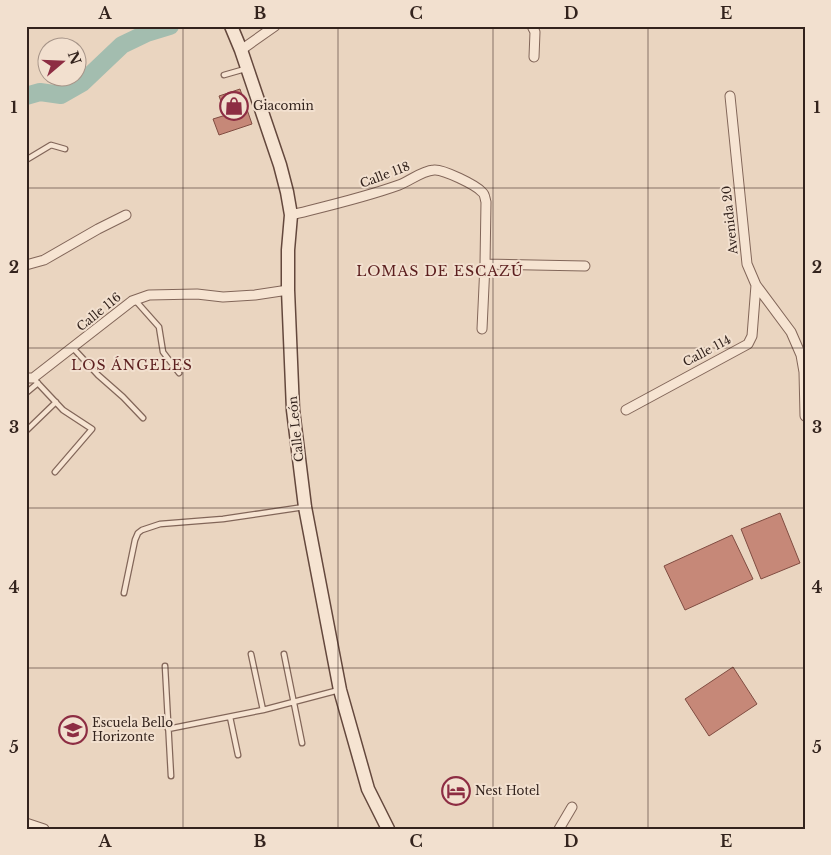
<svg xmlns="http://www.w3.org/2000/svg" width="831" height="855" font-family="'Libre Baskerville',serif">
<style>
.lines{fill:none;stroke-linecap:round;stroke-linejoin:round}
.river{stroke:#a3bdaf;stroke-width:18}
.building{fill:#c68878;stroke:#804c41}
.service-casing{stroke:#826659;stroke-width:7}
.minor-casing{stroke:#826659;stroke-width:11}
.secondary-casing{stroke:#64483d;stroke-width:15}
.service{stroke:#f6e4d2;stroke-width:4.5}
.minor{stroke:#f6e4d2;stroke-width:9}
.secondary{stroke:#f6e4d2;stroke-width:12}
.grid{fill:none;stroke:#33231d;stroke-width:1;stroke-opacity:0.55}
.labels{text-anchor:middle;stroke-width:4;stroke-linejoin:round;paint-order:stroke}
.poi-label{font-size:12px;fill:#33231d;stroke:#f2e0cf;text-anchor:start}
.street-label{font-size:12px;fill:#33231d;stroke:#f2e0cf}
.neighbourhood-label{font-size:14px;letter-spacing:1px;fill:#5c1f1f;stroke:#f2e0cf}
.neatline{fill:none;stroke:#33231d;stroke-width:2}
.grid-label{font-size:16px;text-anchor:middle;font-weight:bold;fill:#33231d}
</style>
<rect width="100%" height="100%" fill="#ead5c0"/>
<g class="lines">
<path class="river" d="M26,96L40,92L61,95L82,83L122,45L147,33L170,26"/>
</g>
<path class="building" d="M240,89L252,124L219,135L213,119L226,115L219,96Z
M780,513L800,563L761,579L741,529Z
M732,535L753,579L685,610L664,566Z
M733,667L757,704L709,736L685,699Z"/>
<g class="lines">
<defs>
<path id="service" d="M224,75L245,69
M26,160L51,145L65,149
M135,300L159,327L163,352L179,373
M73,348L98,375L123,397L143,418
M33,378L63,410L92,429L55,472
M26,393L38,383
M26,431L56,402
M124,593L135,540L138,533L142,530L160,524L223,519L304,507
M251,654L263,710L339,690
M284,654L302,743
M165,666L171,776
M230,717L238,755
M168,729L263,710"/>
<path id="minor" d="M532,26L535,32L534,57
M241,50L275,26
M730,96L747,264L756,285L791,332L801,355L804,372L805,416
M291,215C327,206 363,198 399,185C410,181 421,171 434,170C443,169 476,185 482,192C485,194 485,199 486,202L485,264L482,329
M485,264L585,266
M26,265L44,260L98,229L126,215
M26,378H33L132,301L149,295L197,294L223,297L255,295L288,290
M626,410L748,344L752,336L756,285
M26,823L44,829
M559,829L572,807"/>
<path id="secondary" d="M231,26L241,50L280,165L287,192L291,215L288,250V290L293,410L305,507L340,690L368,789L388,829"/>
</defs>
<use href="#service" class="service-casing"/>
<use href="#minor" class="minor-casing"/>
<use href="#secondary" class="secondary-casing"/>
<use href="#service" class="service"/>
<use href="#minor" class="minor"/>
<use href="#secondary" class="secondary"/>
</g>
<path class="grid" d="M183,26V829M338,26V829M493,26V829M648,26V829M26,188H805M26,348H805M26,508H805M26,668H805"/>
<defs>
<symbol id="shop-ring" viewBox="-11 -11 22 22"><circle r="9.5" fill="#f2e0cf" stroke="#8d2d43" stroke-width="1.5"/><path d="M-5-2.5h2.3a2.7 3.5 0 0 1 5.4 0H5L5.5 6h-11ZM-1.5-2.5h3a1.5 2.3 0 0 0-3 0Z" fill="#8d2d43"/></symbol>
<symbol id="school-ring" viewBox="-11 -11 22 22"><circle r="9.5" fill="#f2e0cf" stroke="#8d2d43" stroke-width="1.5"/><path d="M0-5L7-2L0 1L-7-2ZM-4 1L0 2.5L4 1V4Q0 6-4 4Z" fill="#8d2d43"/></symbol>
<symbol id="hotel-ring" viewBox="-11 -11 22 22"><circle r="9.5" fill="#f2e0cf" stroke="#8d2d43" stroke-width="1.5"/><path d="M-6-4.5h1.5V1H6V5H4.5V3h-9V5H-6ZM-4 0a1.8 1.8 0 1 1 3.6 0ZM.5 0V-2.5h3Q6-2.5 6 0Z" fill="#8d2d43"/></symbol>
</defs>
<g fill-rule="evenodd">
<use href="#shop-ring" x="218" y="90" width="32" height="32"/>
<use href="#school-ring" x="57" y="714" width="32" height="32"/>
<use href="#hotel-ring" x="440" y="775" width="32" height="32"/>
</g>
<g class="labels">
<g class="poi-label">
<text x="253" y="110">Giacomin</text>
<text x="92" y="727">Escuela Bello<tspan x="92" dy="14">Horizonte</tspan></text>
<text x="475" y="795">Nest Hotel</text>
</g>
<g class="street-label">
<text transform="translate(385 175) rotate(-21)" y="4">Calle 118</text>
<text transform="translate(730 220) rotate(-96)" y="4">Avenida 20</text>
<text transform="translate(99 312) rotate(-39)" y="4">Calle 116</text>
<text transform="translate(707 351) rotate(-28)" y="4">Calle 114</text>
<text transform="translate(296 429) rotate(-96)" y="4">Calle León</text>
</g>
<g class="neighbourhood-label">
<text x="440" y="276">LOMAS DE ESCAZÚ</text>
<text x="132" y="370">LOS ÁNGELES</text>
</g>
</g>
<rect width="831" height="855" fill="none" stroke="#f2e0cf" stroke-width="55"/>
<g transform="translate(62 62) rotate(71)"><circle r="24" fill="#f2e0cf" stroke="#a69488"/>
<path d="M0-4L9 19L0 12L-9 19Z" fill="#8d2d43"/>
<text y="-8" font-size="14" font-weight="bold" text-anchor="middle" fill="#33231d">N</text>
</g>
<rect x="28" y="28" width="776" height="800" class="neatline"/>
<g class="grid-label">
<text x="105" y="19">A</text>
<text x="260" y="19">B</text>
<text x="416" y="19">C</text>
<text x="571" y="19">D</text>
<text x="726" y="19">E</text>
<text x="14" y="113">1</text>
<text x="817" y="113">1</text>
<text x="14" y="273">2</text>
<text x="817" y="273">2</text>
<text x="14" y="433">3</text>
<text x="817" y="433">3</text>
<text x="14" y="593">4</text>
<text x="817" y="593">4</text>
<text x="14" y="753">5</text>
<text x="817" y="753">5</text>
<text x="105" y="847">A</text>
<text x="260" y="847">B</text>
<text x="416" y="847">C</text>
<text x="571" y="847">D</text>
<text x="726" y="847">E</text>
</g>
</svg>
